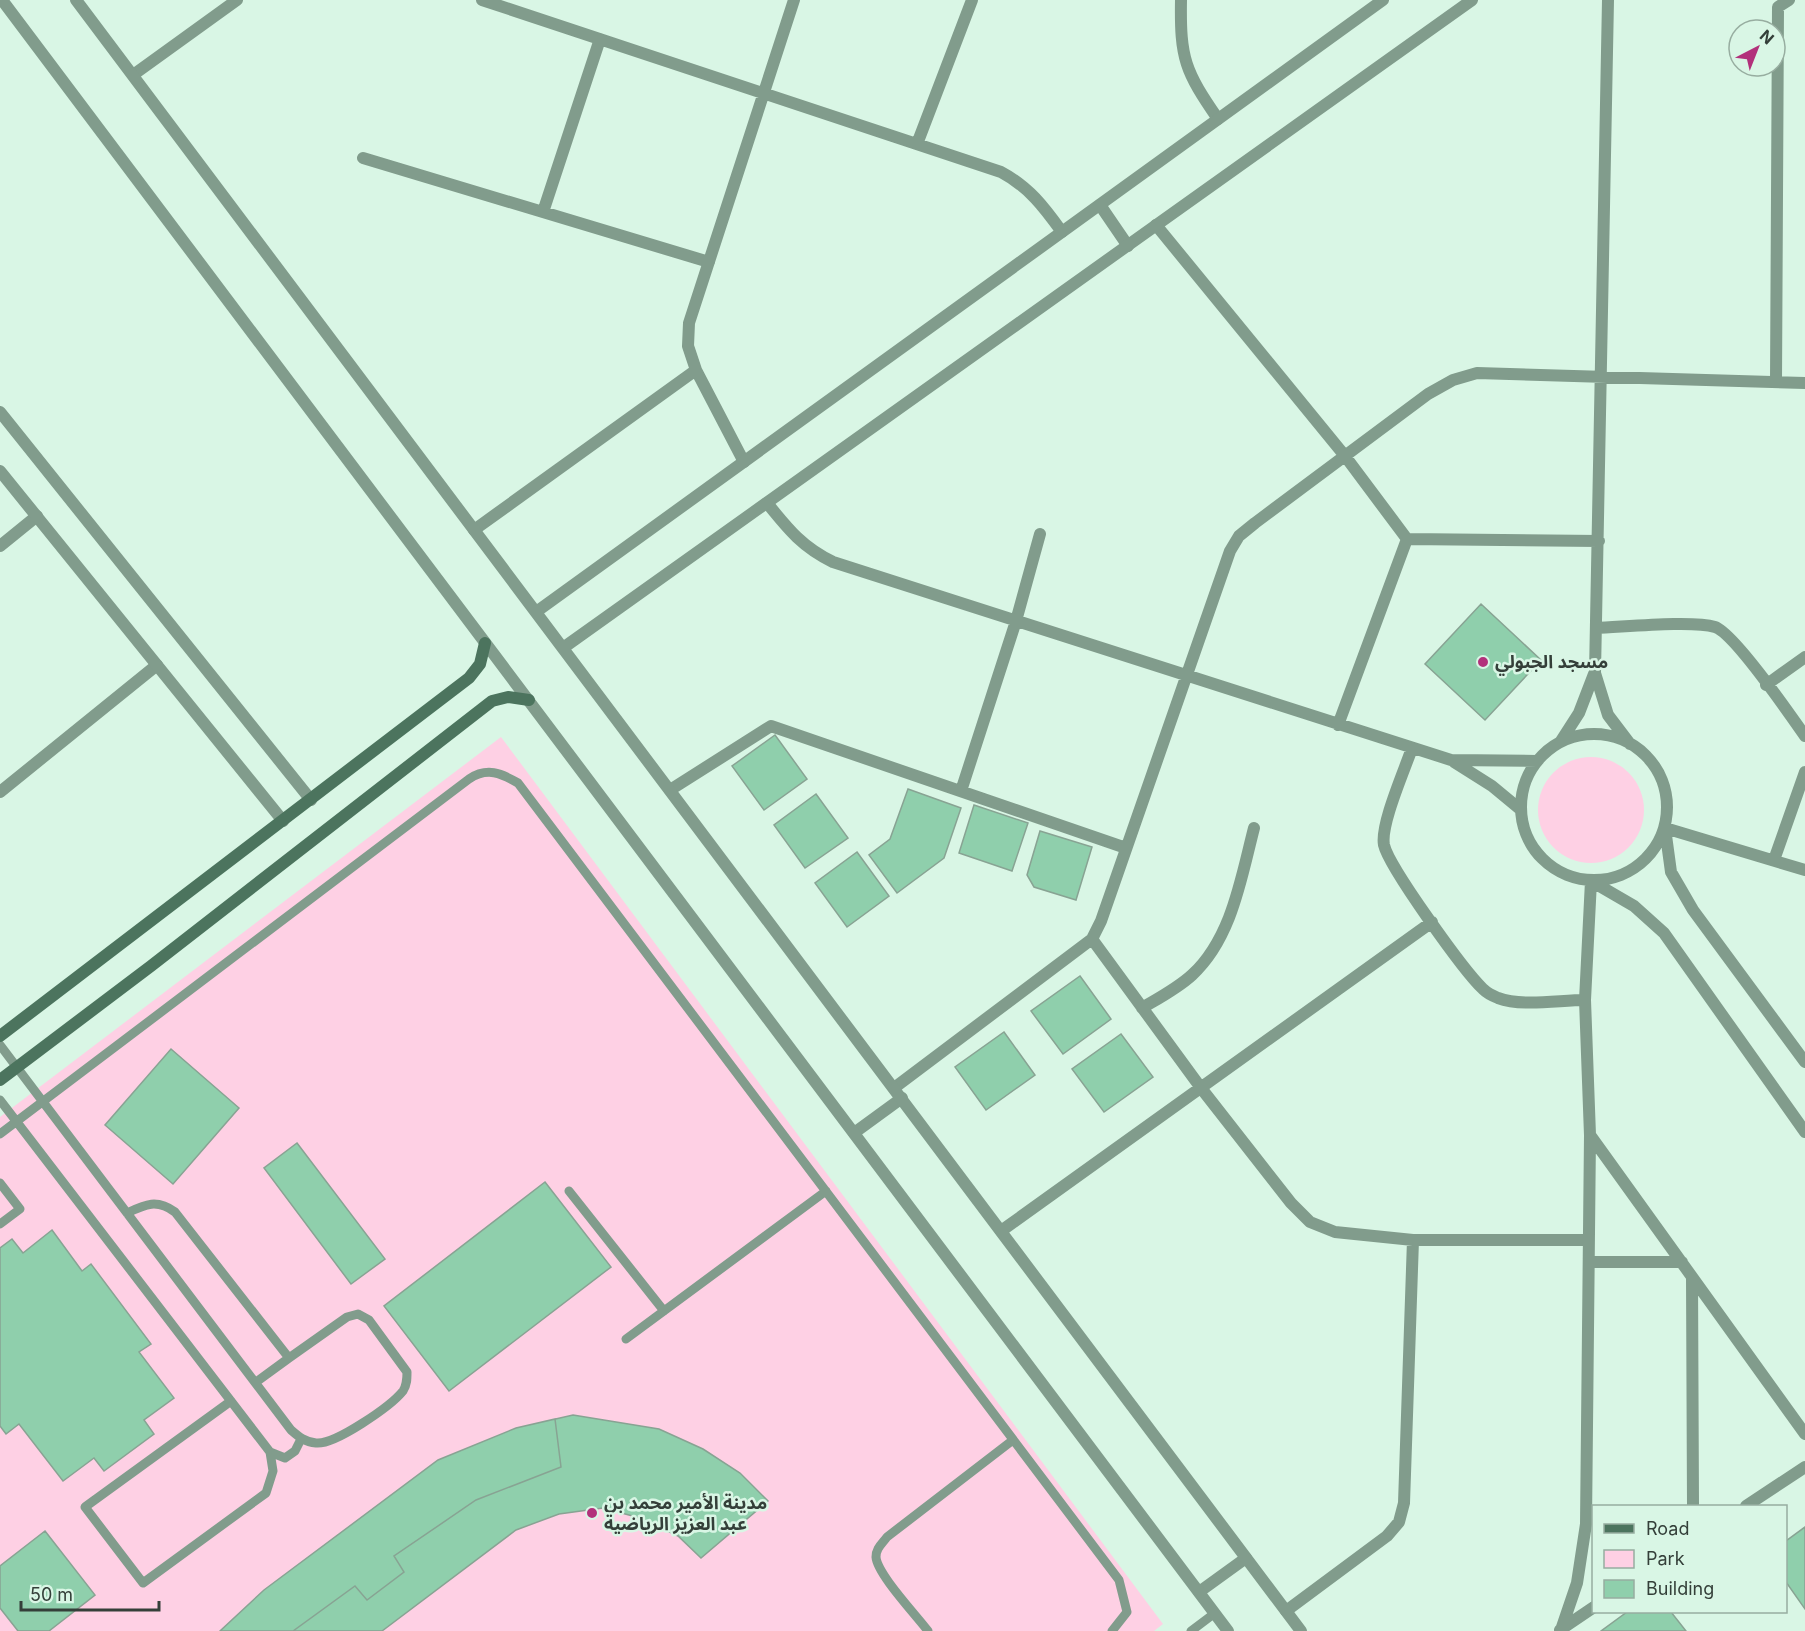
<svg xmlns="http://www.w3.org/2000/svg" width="1805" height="1631" font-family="Inter,'Noto Sans Arabic',sans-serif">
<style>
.green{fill:#fed0e4}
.building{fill:#8fcfac;stroke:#88a393;stroke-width:1.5}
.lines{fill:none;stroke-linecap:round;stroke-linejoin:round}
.service{stroke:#819c8c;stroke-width:9}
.minor{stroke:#819c8c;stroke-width:12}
.tertiary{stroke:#819c8c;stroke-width:12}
.secondary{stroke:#4c745e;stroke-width:12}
.poi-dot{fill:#b2317b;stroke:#d9f6e5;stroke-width:2}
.labels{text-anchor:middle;stroke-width:5;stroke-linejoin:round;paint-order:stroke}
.poi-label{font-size:18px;font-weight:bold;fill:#343f39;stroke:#d9f6e5;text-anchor:start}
</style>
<rect width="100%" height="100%" fill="#d9f6e5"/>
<path class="green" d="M501,737L1163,1624L1154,1631H0V1117Z
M1538 810a53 53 0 1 1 106 0a53 53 0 1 1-106 0Z"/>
<path class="building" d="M1481,604L1541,660L1485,720L1425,664Z
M775,735L807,779L764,810L732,766Z
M908,789L961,808L944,858L897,893L869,855L890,839Z
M816,794L848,838L805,868L774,825Z
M974,805L1028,823L1012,871L959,853Z
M1040,831L1092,847L1076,900L1034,887L1027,875Z
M857,852L889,896L847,927L815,883Z
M1080,976L1111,1019L1063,1054L1031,1011Z
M1004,1032L1035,1075L986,1110L955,1067Z
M1121,1034L1153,1077L1104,1112L1072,1069Z
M171,1049L239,1108L173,1184L105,1125Z
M297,1143L385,1259L351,1284L264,1168Z
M545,1182L611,1267L449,1391L384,1306Z
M52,1230L82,1271L91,1264L151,1344L139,1352L174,1398L144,1420L154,1434L104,1471L94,1458L63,1481L19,1424L6,1434L0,1426V1248L12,1239L23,1253Z
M573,1415L659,1429L703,1449L740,1473L768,1501L701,1558L678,1536L640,1518L603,1508L559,1514L516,1530L382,1631H220L264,1590L438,1460L516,1428Z
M555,1419L561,1467L476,1500L394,1556L404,1572L367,1600L355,1586L293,1631H220L264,1590L438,1460L516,1428Z
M1805,1527V1609L1786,1582V1541Z
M45,1531L95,1595L49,1631H18L0,1608V1566Z
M1627,1612H1671L1686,1631H1601Z"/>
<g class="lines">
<path class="service" d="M0,1045L291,1430C299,1437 305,1442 316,1443C335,1445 391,1406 403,1391C407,1385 407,1379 407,1372L369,1320L358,1314L347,1317L289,1358L175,1212C157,1199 146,1204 127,1213
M0,1100L270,1452L273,1471L266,1493L143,1583L85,1507L231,1401
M0,1134L469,779C487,767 501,773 518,783L1119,1580L1127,1612L1112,1631
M0,1183L20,1209L0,1224
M569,1191L664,1311
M626,1339L826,1191
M256,1382L289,1358
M270,1452L285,1458L295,1451L301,1439
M928,1631C917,1616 877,1574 876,1557C876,1548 882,1544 887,1537L1013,1440
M1191,1631L1215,1613"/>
<path class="minor" d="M482,0L1001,172C1029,187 1044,207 1062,232
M1181,0C1180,59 1185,71 1218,119
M1608,0L1595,673L1608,715L1630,744
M133,75L237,0
M917,144L972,0
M363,158L709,262
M1100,205L1128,246
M543,212L600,39
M1156,225L1345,456L1407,539
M1776,382L1778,7L1789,0
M744,462L696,370L688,346L689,323L794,0
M767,503C788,529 802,547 833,562L1451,760L1537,761
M474,530L696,370
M1407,539L1599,541
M0,546L37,516
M1596,628C1624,627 1692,620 1715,627C1734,633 1791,716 1805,736
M1766,685L1805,657
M1338,725L1407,539
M1521 807a73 73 0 1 1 146 0a73 73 0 1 1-146 0Z
M1561,741L1579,713L1594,674
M1412,748C1405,769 1380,825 1384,845C1389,867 1464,971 1483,989C1486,992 1493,996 1498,998C1523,1007 1559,1000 1585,1000
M1454,762L1492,786L1521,810
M670,790L771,726L1126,848
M961,791L1016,621L1040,534
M0,792L157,665
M1774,860L1805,772
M1805,870L1665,828L1671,872L1693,910L1805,1062
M1092,939L1201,1088L1291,1203L1310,1222L1335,1232L1413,1240H1589
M1142,1008C1159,998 1178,988 1192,975C1232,938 1241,878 1254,828
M894,1088L1092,939L1101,921L1230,551L1239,536L1255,523L1428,394L1453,380L1477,373L1805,383
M854,1133L902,1098
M1590,1135L1805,1434
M1001,1231L1432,922
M1589,1262H1682
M1692,1277L1693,1506
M1746,1506L1805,1467
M1199,1592L1246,1558
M1286,1611L1387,1536L1399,1522L1404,1503L1413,1240
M1560,1630L1594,1607
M1561,1630L1577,1583L1586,1524L1590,1135L1585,1000L1591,881L1634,906L1664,933L1805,1132"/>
<path class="tertiary" d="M2,0L1228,1631
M76,0L1301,1631
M0,412L311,800
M0,471L283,821
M536,612L1383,0
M563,648L1472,0"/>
<path class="secondary" d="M0,1036L469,678L480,664L485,643
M0,1080L151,966L492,701L508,697L529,700"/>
</g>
<g class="poi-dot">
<circle cx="1483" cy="662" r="6"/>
<circle cx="592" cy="1513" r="6"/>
</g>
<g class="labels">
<g class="poi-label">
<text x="1495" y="668">مسجد الجبولي</text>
<text x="604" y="1509">مدينة الأمير محمد بن<tspan x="604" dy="21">عبد العزيز الرياضية</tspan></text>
</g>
</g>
<rect x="1592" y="1505" width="195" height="108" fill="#d9f6e5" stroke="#97ada0" stroke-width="1.5"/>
<rect x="1604" y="1524" width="30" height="9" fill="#4c745e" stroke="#97ada0" stroke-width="1.5"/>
<text x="1646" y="1535" font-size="18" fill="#343f39">Road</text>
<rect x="1604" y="1550" width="30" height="18" fill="#fed0e4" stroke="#97ada0" stroke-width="1.5"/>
<text x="1646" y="1565" font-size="18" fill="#343f39">Park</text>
<rect x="1604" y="1580" width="30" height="18" fill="#8fcfac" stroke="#97ada0" stroke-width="1.5"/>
<text x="1646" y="1595" font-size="18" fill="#343f39">Building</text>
<g transform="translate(1757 48) rotate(42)"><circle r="28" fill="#d9f6e5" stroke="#97ada0" stroke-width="1.5"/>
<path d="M0-4.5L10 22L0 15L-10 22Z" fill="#b2317b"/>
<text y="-9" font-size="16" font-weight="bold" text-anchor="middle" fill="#343f39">N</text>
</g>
<path d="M21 1601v9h138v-9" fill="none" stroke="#343f39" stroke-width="3"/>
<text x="30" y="1601" font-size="18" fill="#343f39" stroke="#d9f6e5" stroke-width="4.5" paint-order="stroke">50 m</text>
</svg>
